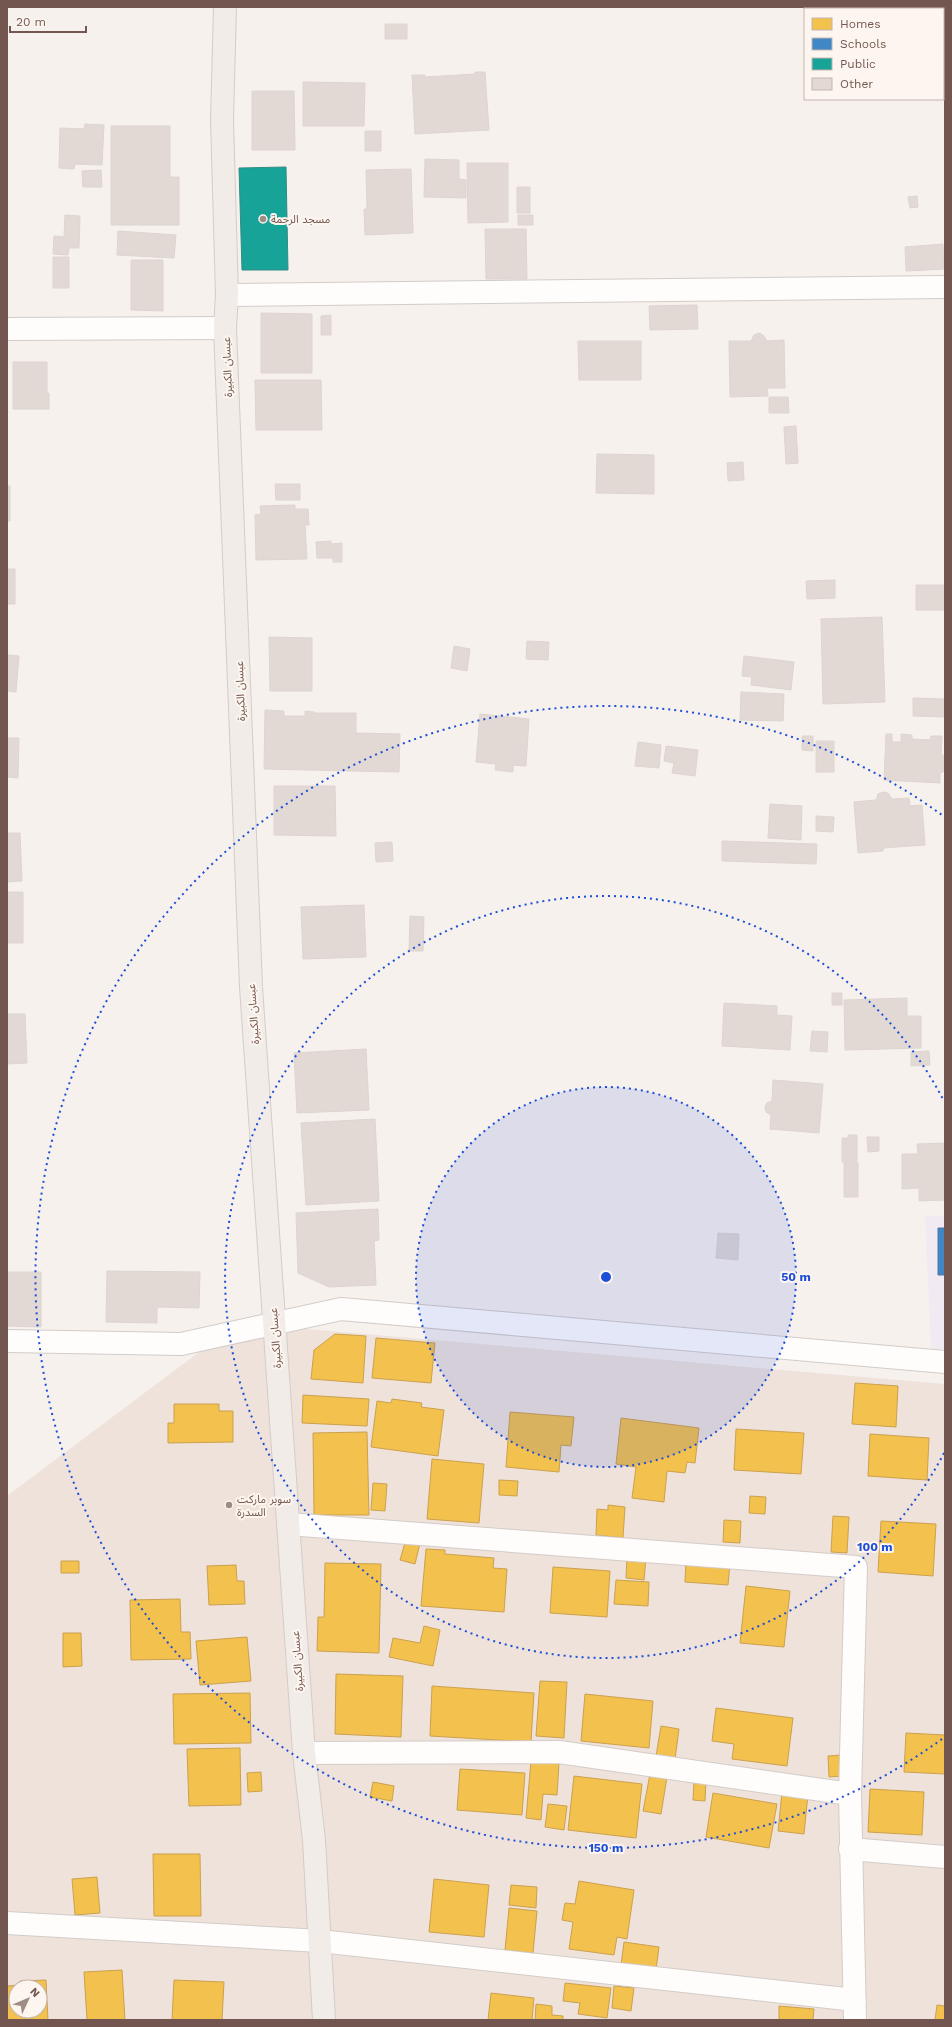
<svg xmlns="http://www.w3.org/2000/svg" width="952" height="2027" font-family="'Work Sans','Noto Sans Arabic',sans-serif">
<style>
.residential{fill:#eee2db;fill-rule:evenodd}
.education{fill:#f1eaf2}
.homes{fill:#f2c14e;stroke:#cca14e;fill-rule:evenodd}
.schools{fill:#3f88c5;stroke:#4e79a2}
.public{fill:#17a398;stroke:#328c82}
.building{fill:#e2d9d5;stroke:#ded4d0}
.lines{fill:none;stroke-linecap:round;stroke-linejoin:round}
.minor-casing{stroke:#d3ccc8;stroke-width:24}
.major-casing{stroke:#d5cbc8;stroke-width:24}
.minor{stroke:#fefdfc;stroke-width:22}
.major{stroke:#f1ece7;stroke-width:22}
.ring{fill:none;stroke:#1d4ed8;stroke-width:2;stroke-dasharray:2 4}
.poi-dot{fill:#a08c86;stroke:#fdf5ef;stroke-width:1.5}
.labels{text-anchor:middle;stroke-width:4;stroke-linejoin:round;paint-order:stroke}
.poi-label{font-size:11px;fill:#72564f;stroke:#fdf5ef;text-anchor:start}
.street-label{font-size:11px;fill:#72564f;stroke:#fdf5ef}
.centre{fill:#1d4ed8;stroke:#fdf5ef;stroke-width:2}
.ring-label{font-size:12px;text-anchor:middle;font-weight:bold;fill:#1d4ed8;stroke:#fdf5ef;stroke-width:4;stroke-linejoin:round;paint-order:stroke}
</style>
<rect width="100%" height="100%" fill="#f6f1ed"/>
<path class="residential" d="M238,1323L945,1384V2020H7V1496ZM16,1987H40V2011H16Z"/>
<path class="education" d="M925,1216H945V1349H931Z"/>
<path class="homes" d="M335,1334L366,1336L363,1383L311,1379L314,1350Z
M376,1338L435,1343L431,1383L372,1378Z
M855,1383L898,1386L896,1427L852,1424Z
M303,1395L369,1399L367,1426L302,1423Z
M392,1399L422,1403L421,1407L444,1410L438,1456L371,1447L377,1401L391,1403Z
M174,1404H219V1411H233V1442L168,1443V1423H174Z
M510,1412L574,1417L571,1446L561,1445L559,1472L506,1467Z
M621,1418L699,1428L695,1463L687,1462L685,1473L667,1471L664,1502L632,1498L636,1467L616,1464Z
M736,1429L804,1433L801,1474L734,1470Z
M367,1432L369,1515H314L313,1433Z
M870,1434L929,1438L927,1480L868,1476Z
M432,1459L484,1464L479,1523L427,1519Z
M499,1480L518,1481L517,1496L499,1495Z
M373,1483L387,1484L385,1511L371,1510Z
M750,1496L766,1497L765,1514L749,1513Z
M608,1505L625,1507L623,1538L596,1535L597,1509L608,1510Z
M833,1516L849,1517L847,1553L831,1552Z
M724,1520L741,1521L740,1543L723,1542Z
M881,1521L936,1524L933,1576L878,1572Z
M406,1539L420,1543L415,1564L400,1560Z
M426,1549L445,1550V1554L494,1558L493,1568L507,1569L504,1612L421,1606Z
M627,1557L646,1558L644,1580L626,1578Z
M686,1560L730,1563L728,1585L685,1582Z
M61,1561H79V1573H61Z
M325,1563L381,1564L379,1653L317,1651L318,1617H324Z
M236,1565L237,1581H244L245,1604L209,1605L207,1566Z
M553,1567L610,1571L607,1617L550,1613Z
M616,1580L649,1582L648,1606L614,1604Z
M746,1586L790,1591L784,1647L740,1643Z
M180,1599L181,1632H190L191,1659L131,1660L130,1600Z
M424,1626L440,1630L433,1666L389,1657L393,1638L420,1643Z
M63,1633H81L82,1666L63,1667Z
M247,1637L251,1681L200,1685L196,1641Z
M336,1674L403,1676L401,1737L335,1734Z
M540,1681L567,1682L564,1738L536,1736Z
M432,1686L534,1693L531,1742L430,1736Z
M250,1693L251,1743L174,1744L173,1694Z
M585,1694L653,1701L649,1748L581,1741Z
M716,1708L793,1718L787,1766L732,1759L734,1744L712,1741Z
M661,1726L679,1729L675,1759L656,1756Z
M906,1733L945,1735V1774L904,1772Z
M240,1748L241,1805L189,1806L187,1749Z
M842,1755L844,1776L829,1777L828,1756Z
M531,1761L559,1763L557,1795L543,1794L541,1820L526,1818Z
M460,1769L525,1773L522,1815L457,1810Z
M261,1772L262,1791L248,1792L247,1773Z
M650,1774L667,1777L661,1814L643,1811Z
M574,1776L642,1784L636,1838L568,1830Z
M694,1781H706L705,1801L693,1800Z
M373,1782L394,1786L392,1801L370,1797Z
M870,1789L924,1792L922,1835L868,1832Z
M782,1792L808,1794L804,1834L778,1831Z
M713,1793L777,1804L769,1848L706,1837Z
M548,1804L567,1806L564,1830L545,1827Z
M153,1854H200L201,1916H154Z
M97,1877L100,1913L75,1915L72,1879Z
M434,1879L489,1885L484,1937L429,1932Z
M579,1881L634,1890L627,1939L617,1937L614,1955L569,1949L573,1922L562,1920L565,1903L575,1904Z
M511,1885L537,1887L536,1908L509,1905Z
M509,1908L537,1911L533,1953L505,1950Z
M624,1942L659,1947L656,1970L621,1965Z
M122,1970L125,2020H87L84,1972Z
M46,1980L48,2020H7V1986L20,1985V1981ZM16,1987H40V2011H16Z
M174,1980L224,1982L222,2020H172Z
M565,1983L611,1988L607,2018L578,2014L580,2003L563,2001Z
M614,1986L634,1988L631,2011L612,2008Z
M491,1993L534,1998L532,2020H488Z
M536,2004L552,2006V2015L563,2016V2020H535Z
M937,2005L945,2006V2020H935Z
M779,2006L814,2009L813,2020H779Z"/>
<path class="schools" d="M938,1228H945V1275H938Z"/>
<path class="public" d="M286,167L288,270H242L239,168Z"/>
<path class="building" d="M385,24H407V39H385Z
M475,72H485L489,130L415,134L412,75H425V77L475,74Z
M303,82L365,83L364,126H303Z
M252,91H294L295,150H252Z
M85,124L104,125L102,165L75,164L74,169L59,168L60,128L84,129Z
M111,126H170V177H179V225H111Z
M365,131H381V151H365Z
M425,159L459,160V179L466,180V198L424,197Z
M467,163H508V222L468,223Z
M411,169L413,233L365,235L364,209H367L366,170Z
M101,170L102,187H83L82,171Z
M517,187H530V213H517Z
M917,196L918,207L910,208L908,197Z
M65,215L80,216L79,248H69L68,255L53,254L54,236L64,237Z
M518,215H533V225H518Z
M485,229H526L527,279H486Z
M118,231L176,235L174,258L117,255Z
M943,244L944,269L906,271L905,247Z
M53,257H69V288H53Z
M131,260H163V311L131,310Z
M697,305L698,329L650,330L649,306Z
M261,313L312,314V373H261Z
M331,315V335H321V316Z
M759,333L763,335L767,341L784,340L785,388H767L768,396L730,397L729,341H751L754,335Z
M578,341H641V380H579Z
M13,362H47V393H49V409H13Z
M255,380H321L322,430H256Z
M769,397H788L789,413H769Z
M796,426L798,463L786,464L784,427Z
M597,454L654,455V494L596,493Z
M743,462L744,480L728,481L727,463Z
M275,484H300V500H276Z
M7,486H10V521H7Z
M295,505V509H308L309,525H305L307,559L256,560L255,515L261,514L260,506Z
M331,541V544L342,543V562H333V558H317L316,542Z
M7,569H15V604H7Z
M835,580V598L807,599L806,581Z
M916,585H945V610H916Z
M882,617L885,702L823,704L821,619Z
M269,637L312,638V691H270Z
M527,641L549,642L548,660L526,659Z
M454,646L470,649L467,671L451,668Z
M7,655L19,656L16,692L7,691Z
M744,656L794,662L791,690L751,685L752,677L742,676Z
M741,692L784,694L783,721L740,720Z
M913,698L945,699V717L913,716Z
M265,710L284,711V716H305V711L314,712V713H356V733L400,734L399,772L264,769Z
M480,714L529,719L526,766L513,765V772L495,770L496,764L476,762Z
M886,734H892V742H901V734L912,735V739L930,740L931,736H942L941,754L945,757V771L940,773V783L884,780Z
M802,736H813V751L802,750Z
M7,738H19L18,778L7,777Z
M816,741H834V772H816Z
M638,742L661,745L659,768L635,766Z
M666,746L698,750L695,776L672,773L674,763L664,761Z
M274,786H335L336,836L274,835Z
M883,792L888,793L892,799L909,798L910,806L922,805L925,845L883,848V851L858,853L854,802L876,800L878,794Z
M770,804L802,806L801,840L768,838Z
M816,816L834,817L833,832L816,831Z
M7,833H20L22,881L7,882Z
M722,841L817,844L816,864L722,861Z
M392,842L393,861L376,862L375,843Z
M7,892H23V943H7Z
M364,905L366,957L303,959L301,907Z
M410,916L424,917L423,951H409Z
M832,993H842V1005H832Z
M907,998V1016H921V1048L845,1050L844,1000Z
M724,1003L777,1006V1015L792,1016L790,1050L722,1046Z
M7,1014H25L27,1063L7,1064Z
M812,1031L828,1032L827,1052L810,1051Z
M366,1049L369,1110L297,1113L294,1053Z
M929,1051L930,1065L911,1066V1052Z
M773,1080L823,1084L819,1133L770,1129L771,1115L766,1112L765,1107L767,1103L772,1101Z
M375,1119L379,1201L306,1205L301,1123Z
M848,1135H857V1162H842V1138H848Z
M867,1137H879V1151L868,1152Z
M945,1143V1200L919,1201V1188L902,1189V1154H918L917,1144Z
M844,1163H858V1197H844Z
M378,1209L379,1240L374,1241L376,1285L329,1287L298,1273L296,1213Z
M718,1233L739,1234L738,1260L716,1258Z
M107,1271L200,1272L199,1308L157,1307V1323L106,1322Z
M7,1272H41V1327L7,1326Z"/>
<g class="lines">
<defs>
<path id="minor" d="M227,295L945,287
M7,329L225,328
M7,1341L181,1344L341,1309L945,1362
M288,1524L856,1567L850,1794L855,2020
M304,1753L559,1752L850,1794
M850,1849L945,1857
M7,1923L320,1941L855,2000"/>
<path id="major" d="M225,7L222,120L227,295L225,328L251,987L304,1753L314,1840L324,2020"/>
</defs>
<use href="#minor" class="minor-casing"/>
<use href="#major" class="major-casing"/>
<use href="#minor" class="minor"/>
<use href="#major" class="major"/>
</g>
<circle cx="606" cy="1277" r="190" fill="#1d4ed8" fill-opacity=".12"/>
<g class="ring">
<circle cx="606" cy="1277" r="190"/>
<path d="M944 1453A381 381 0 1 1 944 1101"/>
<path d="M942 1739A571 571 0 1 1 942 815"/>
</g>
<g class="poi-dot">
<circle cx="263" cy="219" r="4"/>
<circle cx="229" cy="1505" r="4"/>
</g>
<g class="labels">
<g class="poi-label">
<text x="271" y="223">مسجد الرحمة</text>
<text x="237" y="1503">سوبر ماركت<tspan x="237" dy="13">السدرة</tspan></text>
</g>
<g class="street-label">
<text transform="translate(227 367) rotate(-92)" y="4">عبسان الكبيرة</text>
<text transform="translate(240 691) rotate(-92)" y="4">عبسان الكبيرة</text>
<text transform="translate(253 1014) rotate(-94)" y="4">عبسان الكبيرة</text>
<text transform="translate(275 1338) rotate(-94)" y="4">عبسان الكبيرة</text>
<text transform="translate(297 1661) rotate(-94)" y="4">عبسان الكبيرة</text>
</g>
</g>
<circle cx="606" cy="1277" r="6" class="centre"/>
<g class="ring-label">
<text x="796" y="1281">50 m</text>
<text x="875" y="1551">100 m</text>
<text x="606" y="1852">150 m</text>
</g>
<rect width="952" height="2027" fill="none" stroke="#72564f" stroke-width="16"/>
<rect x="804" y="8" width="140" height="92" fill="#fdf5ef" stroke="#c5b5af"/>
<rect x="812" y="18" width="20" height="12" fill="#f2c14e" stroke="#c5b5af"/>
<text x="840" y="28" font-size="12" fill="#72564f">Homes</text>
<rect x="812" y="38" width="20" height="12" fill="#3f88c5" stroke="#c5b5af"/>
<text x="840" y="48" font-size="12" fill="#72564f">Schools</text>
<rect x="812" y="58" width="20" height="12" fill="#17a398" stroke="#c5b5af"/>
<text x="840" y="68" font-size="12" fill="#72564f">Public</text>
<rect x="812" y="78" width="20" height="12" fill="#e2d9d5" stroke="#c5b5af"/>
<text x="840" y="88" font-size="12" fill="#72564f">Other</text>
<g transform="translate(28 1999) rotate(46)"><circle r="19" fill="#fdf5ef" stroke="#c5b5af"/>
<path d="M0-3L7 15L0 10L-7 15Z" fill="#a08c86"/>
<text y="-6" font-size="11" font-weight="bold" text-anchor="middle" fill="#72564f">N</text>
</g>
<path d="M10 26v6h76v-6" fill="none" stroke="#72564f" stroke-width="2"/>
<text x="16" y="26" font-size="12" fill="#72564f" stroke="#fdf5ef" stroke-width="3" paint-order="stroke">20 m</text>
</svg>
